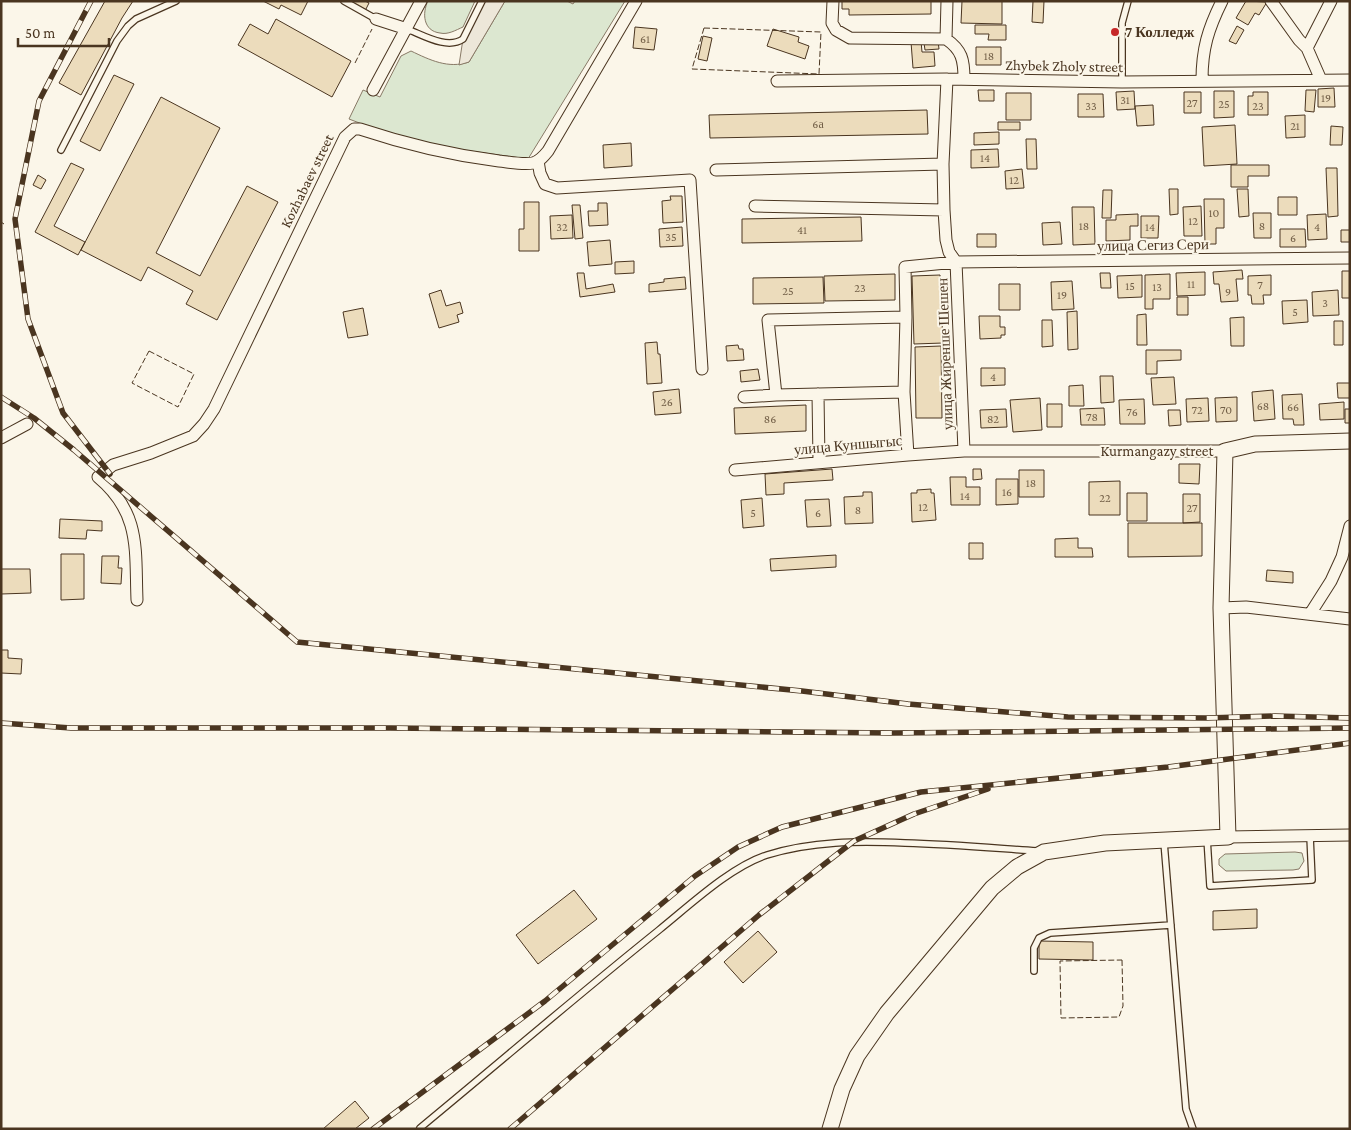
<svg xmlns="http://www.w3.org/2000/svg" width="1351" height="1130" font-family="'Crimson Pro',serif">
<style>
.green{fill:#dce7d0;stroke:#887966}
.parking{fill:#ede7d9;stroke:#887966}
.building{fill:#ecdcbc;stroke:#4a3520}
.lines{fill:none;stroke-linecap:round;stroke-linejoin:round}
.service-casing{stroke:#4a3520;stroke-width:8}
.minor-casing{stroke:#4a3520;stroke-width:13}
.secondary-casing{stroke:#4a3520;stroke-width:17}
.service{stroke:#fbf6e9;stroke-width:5.5}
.minor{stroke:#fbf6e9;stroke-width:11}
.secondary{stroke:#fbf6e9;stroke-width:15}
.rail-casing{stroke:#4a3520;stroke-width:5.5}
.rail{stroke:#fbf6e9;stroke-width:4;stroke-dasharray:11;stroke-linecap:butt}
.fence{stroke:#4a3520;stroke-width:1;stroke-dasharray:6 2.5;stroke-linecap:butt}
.poi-dot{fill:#c62828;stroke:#fbf6e9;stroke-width:2}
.labels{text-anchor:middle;stroke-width:4;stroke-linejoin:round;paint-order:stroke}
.number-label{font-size:12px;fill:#725f47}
.poi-label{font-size:15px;font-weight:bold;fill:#4a3520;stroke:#fbf6e9;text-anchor:start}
.street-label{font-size:15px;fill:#4a3520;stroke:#fbf6e9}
</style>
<rect width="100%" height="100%" fill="#fbf6e9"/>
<path class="green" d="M428,1H475L463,27C456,30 448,35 440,33C423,31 422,13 428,1Z
M505,1H567L573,4L575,1H625L528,159L412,143L349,119L363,90L380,97L401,56L411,51C430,60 448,69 469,62Z
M1295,852L1302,853L1304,861L1299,869L1293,870L1226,871L1219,865V859L1225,854Z"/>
<path class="parking" d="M482,1H505L469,62L459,65L463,39Z"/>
<path class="building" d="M105,1H133L122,18L81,95L59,83Z
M263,1H308L301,15L281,5L279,9Z
M345,1H365L369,3L365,11Z
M842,1H931V14L849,15V9H842Z
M962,1H1002V24L961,23Z
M1033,1H1044L1043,23L1032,22Z
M1246,1L1267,2L1259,15L1255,13L1248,25L1236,18Z
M276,19L351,61L332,97L238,45L250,24L268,34Z
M975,25H1006V40H988L989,34H975Z
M1237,26L1244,30L1236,44L1229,41Z
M635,27L657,29L654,50L633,48Z
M773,29L799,37L798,42L809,46L805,59L767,46Z
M703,36L712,38L707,61L698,59Z
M921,41L922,52H934L935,66L913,68L911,42Z
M938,41L939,49L925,50L924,43Z
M976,47H1001V65H976Z
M114,75L134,84L100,151L80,141Z
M1334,88L1335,107H1318V89Z
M978,90H994V101H979Z
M1306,90H1316L1314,112L1305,111Z
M1134,91L1135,109L1117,110L1116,92Z
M1214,91H1234V117L1214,118Z
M1184,92H1201V113H1184Z
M1253,92H1268V115H1248V96H1253Z
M1006,93H1031V120H1006Z
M1078,94H1103L1104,117H1078Z
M161,97L220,128L156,253L200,276L247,186L278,202L217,320L186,304L193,291L148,267L141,281L81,250Z
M1153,105L1154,125L1137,126L1135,106Z
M927,110L928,134L710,138L709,115Z
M1305,115V137L1286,138L1285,116Z
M998,122H1020V130H998Z
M1235,125L1237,164L1204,166L1202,127Z
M1331,126L1343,127L1342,145H1330Z
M999,132V144L974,145V133Z
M1026,139H1036L1037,169H1027Z
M631,143L632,166L604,168L603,145Z
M998,149L999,167L971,168V150Z
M71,163L84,169L54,226L85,242L78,255L35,232Z
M1231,165H1269V176H1248V187H1231Z
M1326,168H1337L1338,216L1328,217Z
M1022,169L1024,188L1006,189L1005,171Z
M38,175L46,180L41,189L33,185Z
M1169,189H1178V214L1170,215Z
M1237,189H1248L1249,216L1239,217Z
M1103,190H1112L1111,218H1102Z
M670,196H682L683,222L663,223L662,201L671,200Z
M1278,197H1297V215H1278Z
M1204,199H1224V228H1216V244H1205Z
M524,202H539V251H519V229H524Z
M598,203H607L608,225L589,226L588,211H598Z
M572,205H580L583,238L575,239Z
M1201,206L1202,236H1184L1183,207Z
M1072,207H1094L1095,244L1073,245Z
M1253,213H1271V238H1254Z
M1138,214V226H1130V240L1106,241V220H1116V215Z
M1326,214L1327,239L1308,240L1307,215Z
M572,215L573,238L551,239L550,216Z
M1141,216H1159L1158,238H1141Z
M861,217L862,241L742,243V219Z
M1060,222L1062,244L1043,245L1042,223Z
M682,227L683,246L660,247L659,229Z
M1280,229H1305L1306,247H1280Z
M1341,230H1350V242H1341Z
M977,234H996V247H977Z
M610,240L612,264L589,266L587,242Z
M634,261V273L615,274V262Z
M1242,270L1243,279H1236L1238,301L1221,302L1219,284H1214L1213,272Z
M1342,271H1350V298H1342Z
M1205,272V295L1177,296L1176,273Z
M577,273H584L586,289L613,284L615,292L580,297Z
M1100,273H1110L1111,288H1101Z
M895,274V300L825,301L824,276Z
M1170,274V299H1153V309H1145V275Z
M940,275L943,343L914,344L912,276Z
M1142,275V297L1118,298L1117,276Z
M1271,275V295H1263L1264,304H1252L1251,295H1248V276Z
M685,277L686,289L649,292V284L664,282V279Z
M823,277L824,303L753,304V278Z
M1072,281L1074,309L1052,310L1051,282Z
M999,284H1020V310H999Z
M441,290L446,306L460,302L463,313L457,315L459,322L439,328L429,294Z
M1338,290L1339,315L1313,316L1312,292Z
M1177,297H1188V315H1177Z
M1307,300L1308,322L1283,324L1282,301Z
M363,308L368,335L348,338L343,312Z
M1077,311L1078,349L1068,350L1067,312Z
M1146,314L1147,345H1137V315Z
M979,316H1000V327H1005V335H1001V338L980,339Z
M1244,317V346H1231L1230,318Z
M1042,320H1052L1053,346L1042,347Z
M1334,321H1343V345H1334Z
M657,342L658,354H660L662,383L647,384L645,343Z
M738,345L739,349H743L744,360L727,361L726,346Z
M941,346L942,418H916L915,347Z
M1146,350H1181V360L1157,361V374H1146Z
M981,368H1005V385L981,386Z
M758,369L760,380L741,382L740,371Z
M1100,376H1113L1114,402L1101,403Z
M1174,377L1176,404L1153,405L1151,378Z
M1337,383H1350V398H1338Z
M1083,385L1084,406H1069V386Z
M679,389L681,413L655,415L653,392Z
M1273,390L1275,419L1254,421L1252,392Z
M1302,394L1304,425H1294L1293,419H1283L1282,395Z
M1237,397V421L1216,422L1215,398Z
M1040,398L1042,430L1013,432L1010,400Z
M1208,398L1209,421L1187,422L1186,399Z
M1144,399L1145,424H1120L1119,400Z
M1344,402V419L1320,420L1319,404Z
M1047,404H1062V427H1047Z
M806,405V431L735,434L734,408Z
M1104,408L1105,425H1081L1080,409Z
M1006,409L1007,427L981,428L980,410Z
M1345,409H1350V423H1345Z
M1168,410H1180L1181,425L1169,426Z
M1179,464H1200L1199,484L1179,483Z
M832,469L833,480L784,483V494L766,495L765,474Z
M973,469H981L982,479L973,480Z
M1019,470H1044V497H1019Z
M950,477H966V487H980V505H951Z
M996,479H1018V504L996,505Z
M1120,481V515H1089V482Z
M931,489V493H934L936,520L912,522L911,493H917V490Z
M863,492H872L873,523L845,524L844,497L863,496Z
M1127,493H1147V521H1127Z
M1183,494H1200V522L1183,523Z
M762,498L764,526L743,528L741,500Z
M829,499L831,526L807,527L805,500Z
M60,519L102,521V531L87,530L86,539L59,538Z
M1128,523H1202V556L1128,557Z
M1078,538V548H1092L1093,557H1055V539Z
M969,543H983V559H969Z
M61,554H84V599L61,600Z
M836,555V567L771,571L770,559Z
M102,556H119L118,568H122L121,584L101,583Z
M1,569H30L31,593L1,594Z
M1267,570L1293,572V583L1266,581Z
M1,650H8V658L22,659L21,674L1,673Z
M574,890L597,919L538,964L516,935Z
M1257,909V928L1213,930V911Z
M758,931L777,952L743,983L724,962Z
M1039,941L1093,942V960L1039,959Z
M355,1101L369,1118L355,1129H323Z"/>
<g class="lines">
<defs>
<path id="service" d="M344,1L376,19
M407,29C423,35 447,50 463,39L482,1
M1122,82V23L1128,1
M61,150L117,41L128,26L136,19L176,1
M1207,838L1210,886L1312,880L1310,836
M1164,842L1186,1109L1193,1129
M1034,971V948L1039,938L1050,933L1171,925
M421,1129L420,1128C500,1062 578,995 659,930C689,906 730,867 767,855C812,841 858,841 905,843C949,844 993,848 1037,851"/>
<path id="minor" d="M833,1L832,23L836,30L850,38L946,39C962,50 964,60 964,79
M1271,1L1299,40L1307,48L1321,80
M376,19L407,29
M946,39L947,1
M1307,48L1331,1
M947,79L943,164L944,210L946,240L949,252L956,262L964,451
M1202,80C1202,49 1208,29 1222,1
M777,81L947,79L1122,82L1350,80
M373,90L421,1
M538,161L540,173L545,184L557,188L690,180L702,369
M716,170L943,164
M755,206L944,210
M818,394L819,462
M776,395L768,320L906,317
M744,397L776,395L904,392
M1,438L27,424
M908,455L904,392L906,317L905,267L956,262L1350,258
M735,470L908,455L964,451H1225
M137,600C135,549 141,513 98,477L113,465L151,453L193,436L204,424L214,409L345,137L354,129H360C405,144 451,155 499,161C509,162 523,165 533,163C540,161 544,156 548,151L636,1
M1221,608L1246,607L1350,619
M1310,614L1331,581L1342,557L1350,526
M1228,837L1350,835"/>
<path id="secondary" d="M830,1129L842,1089L857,1056L887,1013L992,888L1017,867L1044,852L1105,843L1228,837L1221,608L1225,451L1255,444L1350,441"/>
</defs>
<use href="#service" class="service-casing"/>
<use href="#minor" class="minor-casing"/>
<use href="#secondary" class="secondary-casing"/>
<use href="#service" class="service"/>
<use href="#minor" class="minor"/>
<use href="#secondary" class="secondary"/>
<defs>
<path id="rail" d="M91,1L39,101L15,219L28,319L63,413L110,474
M1,397L34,418L74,450L297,642L802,691L908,704L1068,717L1207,718L1275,716L1350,718
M1,723L71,728H390L893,733L1350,728
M373,1129L545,1001L695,876L738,847L782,827L921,792L1168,767L1350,743
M510,1129L759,915L854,841L914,814L988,789"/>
</defs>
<use href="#rail" class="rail-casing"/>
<use href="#rail" class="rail"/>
<path class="fence" d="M704,28L821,32L819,74L692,69Z
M355,63L372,29
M1,222L4,224
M149,351L194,374L178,407L132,383Z
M1122,960L1123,1006L1119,1017L1061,1018L1060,961Z"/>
</g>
<circle class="poi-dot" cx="1115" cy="32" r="5"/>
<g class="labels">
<g class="number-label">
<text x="645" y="43">61</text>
<text x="989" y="60">18</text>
<text x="1326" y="102">19</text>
<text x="1125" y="104">31</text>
<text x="1192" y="107">27</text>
<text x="1224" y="108">25</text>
<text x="1091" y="110">33</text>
<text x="1258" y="110">23</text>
<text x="818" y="128">6а</text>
<text x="1295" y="130">21</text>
<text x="985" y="162">14</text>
<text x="1014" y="184">12</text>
<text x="1214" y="217">10</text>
<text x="1193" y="225">12</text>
<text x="1084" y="230">18</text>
<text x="1262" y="230">8</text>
<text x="562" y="231">32</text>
<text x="1150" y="231">14</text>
<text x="1317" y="231">4</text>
<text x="802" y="234">41</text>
<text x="671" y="241">35</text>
<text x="1293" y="242">6</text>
<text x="1191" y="288">11</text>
<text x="1260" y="289">7</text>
<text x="1130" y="290">15</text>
<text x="1157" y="291">13</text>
<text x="860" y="292">23</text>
<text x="788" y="295">25</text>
<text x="1228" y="296">9</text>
<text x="1062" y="299">19</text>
<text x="1325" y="307">3</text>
<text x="1295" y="316">5</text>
<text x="993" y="381">4</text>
<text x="667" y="406">26</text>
<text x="1263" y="410">68</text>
<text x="1293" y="411">66</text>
<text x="1197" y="414">72</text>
<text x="1226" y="414">70</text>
<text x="1132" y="416">76</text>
<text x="1092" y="421">78</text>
<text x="770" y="423">86</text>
<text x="993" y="423">82</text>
<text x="1031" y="487">18</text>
<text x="1007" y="496">16</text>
<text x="965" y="500">14</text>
<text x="1105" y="502">22</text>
<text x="923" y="511">12</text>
<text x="1192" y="512">27</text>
<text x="858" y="514">8</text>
<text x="753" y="517">5</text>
<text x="818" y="517">6</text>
</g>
<g class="poi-label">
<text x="1125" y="37">7 Колледж</text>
</g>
<g class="street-label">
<text transform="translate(1064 66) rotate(1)" y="5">Zhybek Zholy street</text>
<text transform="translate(307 181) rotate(-64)" y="5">Kozhabaev street</text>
<text transform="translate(1153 245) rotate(-1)" y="5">улица Сегиз Сери</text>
<text transform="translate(945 354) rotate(-92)" y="5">улица Жиренше Шешен</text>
<text transform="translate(848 445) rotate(-5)" y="5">улица Куншыгыс</text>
<text x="1157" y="456">Kurmangazy street</text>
</g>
</g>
<rect width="1351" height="1130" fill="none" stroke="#4a3520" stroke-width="5"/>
<path d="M18 38v8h91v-8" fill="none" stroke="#4a3520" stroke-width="2.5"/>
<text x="25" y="38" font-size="15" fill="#4a3520" stroke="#fbf6e9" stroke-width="4" paint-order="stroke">50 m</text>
</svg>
